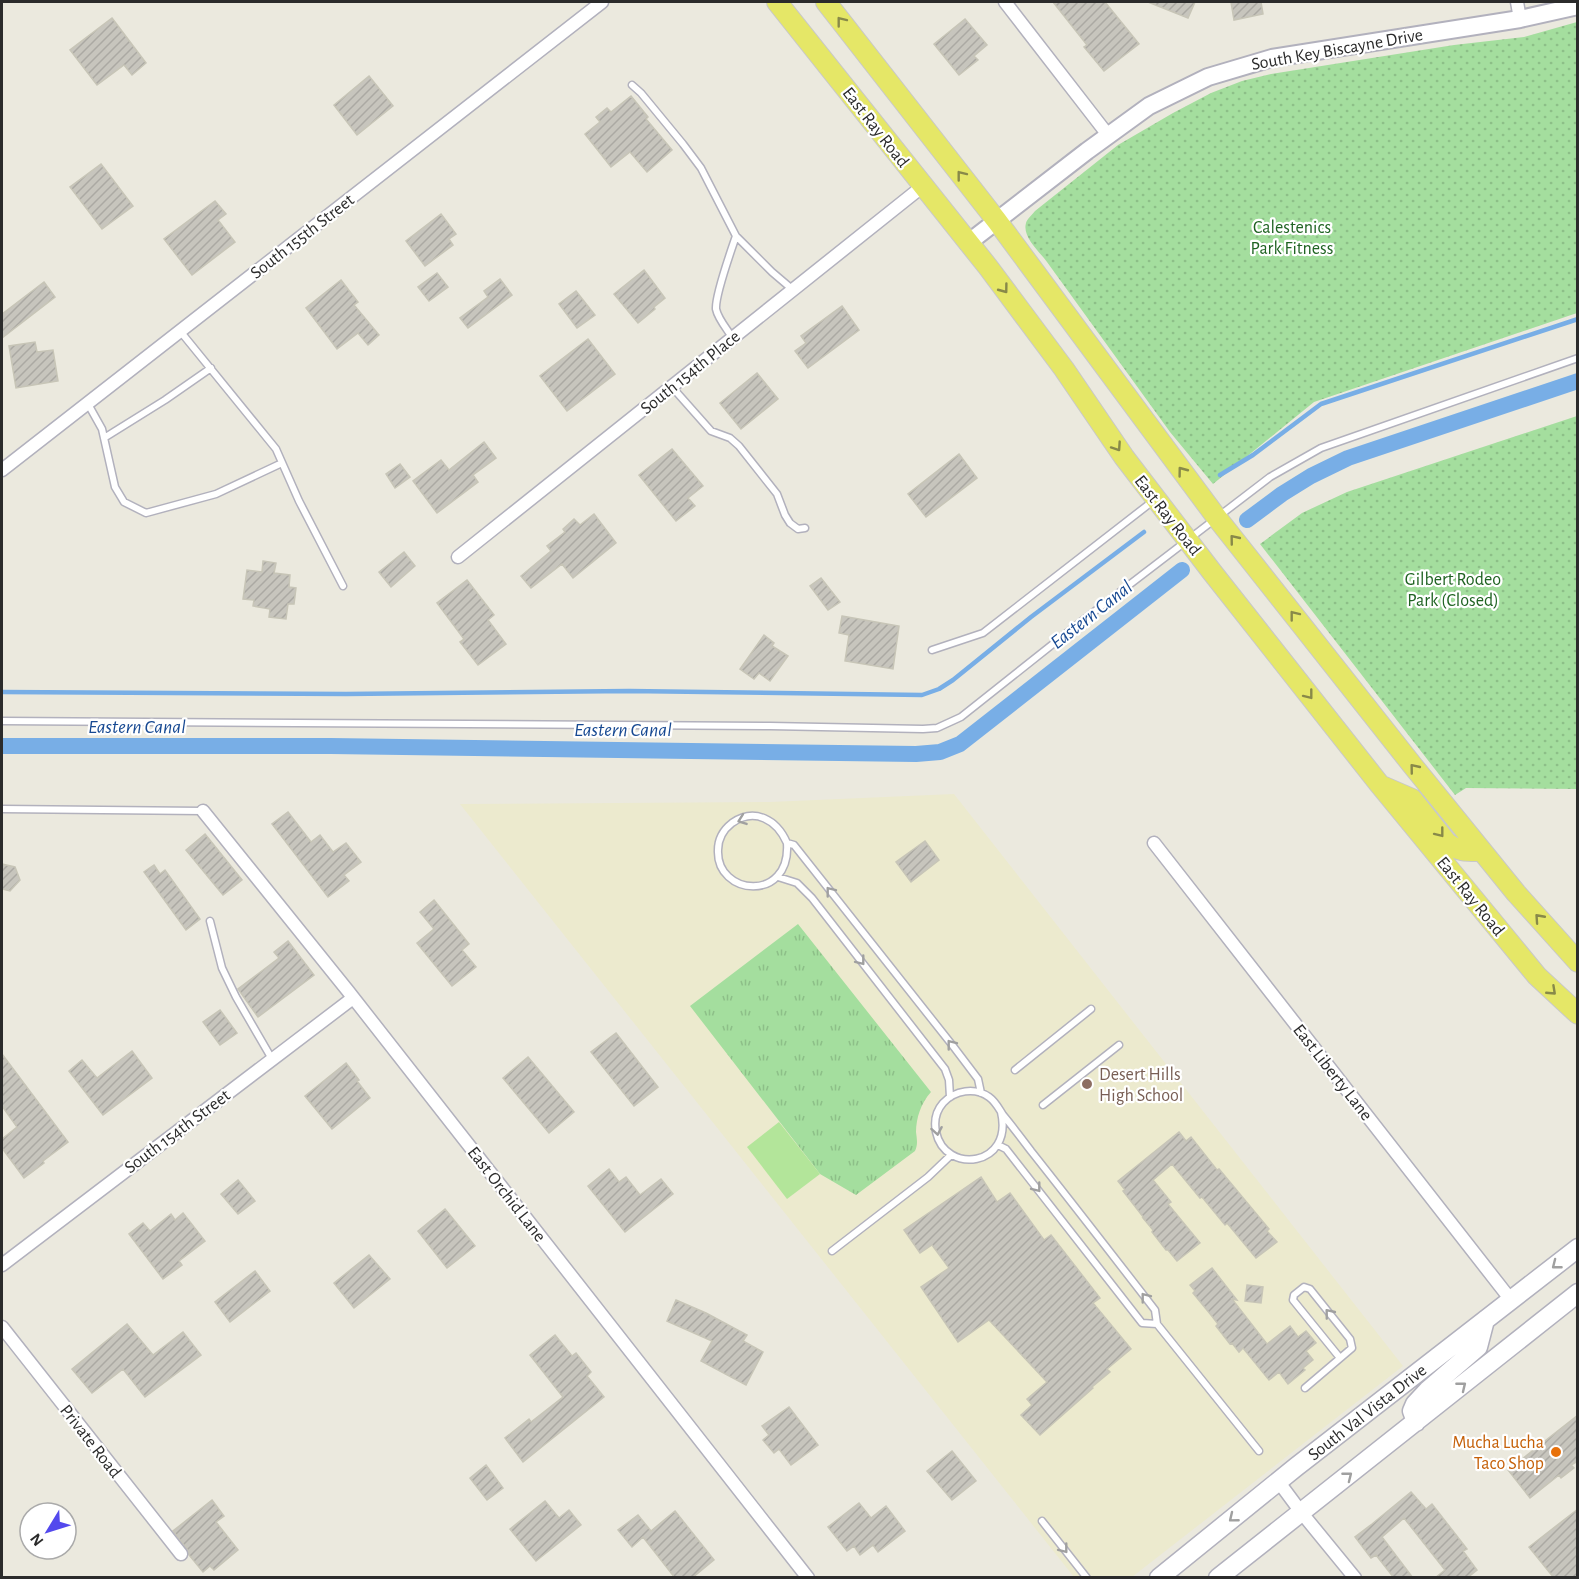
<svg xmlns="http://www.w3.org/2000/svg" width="1579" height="1579" font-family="'Alegreya Sans',sans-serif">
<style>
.education{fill:#eceace}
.grass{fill:url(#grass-tufts)}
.park{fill:url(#park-dots)}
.pitch{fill:#b3e59a}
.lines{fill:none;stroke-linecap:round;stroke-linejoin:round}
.stream{stroke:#78aee6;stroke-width:4.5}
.canal{stroke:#78aee6;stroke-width:16}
.building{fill:url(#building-hatch);stroke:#c7c5b7;stroke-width:1.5}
.service-casing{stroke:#b2b1bd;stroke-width:9}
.minor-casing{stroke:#b2b1bd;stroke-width:15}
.tertiary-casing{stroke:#b2b1bd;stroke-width:20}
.secondary-casing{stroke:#b2b1bd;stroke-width:21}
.primary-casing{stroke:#c8c8c8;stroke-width:22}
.service{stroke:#fff;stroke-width:6}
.minor{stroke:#fff;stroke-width:12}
.tertiary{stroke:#fff;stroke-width:16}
.secondary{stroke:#fff;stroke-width:18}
.primary{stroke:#e5e767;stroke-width:20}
.oneway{stroke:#888949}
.oneway2{stroke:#a0a0a0}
.education-dot{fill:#8d6e63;stroke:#fff;stroke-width:2}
.food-dot{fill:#e8710a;stroke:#fff;stroke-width:2}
.labels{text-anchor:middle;stroke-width:4.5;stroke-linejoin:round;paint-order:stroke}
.street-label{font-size:18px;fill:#2b2b2b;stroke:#fff}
.park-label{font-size:18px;fill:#1f6322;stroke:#fff}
.education-label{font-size:18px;fill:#785e54;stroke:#fff;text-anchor:start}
.food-label{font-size:18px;fill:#c56008;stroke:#fff;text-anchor:end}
.water-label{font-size:20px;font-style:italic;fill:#174992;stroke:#fff}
</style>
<defs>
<pattern id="grass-tufts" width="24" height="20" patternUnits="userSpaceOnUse" patternTransform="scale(1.5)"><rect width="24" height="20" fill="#a4de9e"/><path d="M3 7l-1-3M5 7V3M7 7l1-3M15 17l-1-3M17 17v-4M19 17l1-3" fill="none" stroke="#8dbf88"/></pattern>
<pattern id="park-dots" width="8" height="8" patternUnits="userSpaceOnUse" patternTransform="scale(1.5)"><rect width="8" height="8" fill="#a4de9e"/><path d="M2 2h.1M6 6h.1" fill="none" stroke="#8dbf88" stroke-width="1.8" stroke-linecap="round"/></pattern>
<pattern id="building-hatch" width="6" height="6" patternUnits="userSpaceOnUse" patternTransform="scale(1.5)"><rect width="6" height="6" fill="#c7c5bd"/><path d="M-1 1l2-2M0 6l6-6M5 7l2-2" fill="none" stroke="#aba9a3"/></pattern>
</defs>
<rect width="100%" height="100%" fill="#ebe9de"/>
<path class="education" d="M954,794L1403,1366L1132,1577H1074L460,804L770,802Z"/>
<path class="grass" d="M798,924L931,1092C921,1103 916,1118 916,1132C917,1140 918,1144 915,1151L856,1195L820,1174L690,1006Z"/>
<path class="park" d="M1577,22V313L1314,402L1213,484L1170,432L1047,262C1039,251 1022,237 1026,223C1027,219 1032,215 1035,211L1118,145L1173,113L1211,93L1242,81L1271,74L1454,45L1524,37Z
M1577,416V789L1466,788L1455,795L1260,544L1302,513L1347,492Z"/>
<path class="pitch" d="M779,1122L820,1174L787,1199L747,1147Z"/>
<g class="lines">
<path class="stream" d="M1220,475L1253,455L1321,404L1578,319
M2,692L346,694L629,691L922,695L939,689L953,680L1031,617L1144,532"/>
<path class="canal" d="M1247,520L1282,494L1311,476L1348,458L1578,381
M2,746H331L916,754L940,752L960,744L1182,570"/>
</g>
<path class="building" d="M1053,2H1105L1139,44L1104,71L1084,47L1087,45Z
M1148,2H1195L1188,18Z
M1231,2H1261L1263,14L1234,20Z
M112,18L146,63L132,75L124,65L97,85L70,50Z
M965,19L987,45L974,56L978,60L959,75L934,44Z
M369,76L393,106L357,135L334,105Z
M631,96L648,117L646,119L672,150L647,172L630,152L611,167L585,134L600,122L596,117L607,108L611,112Z
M101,164L133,206L102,229L70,187Z
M215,201L226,214L218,220L235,242L192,275L164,239Z
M441,214L456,234L449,239L453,245L425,266L406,241Z
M644,270L665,298L654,307L655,309L638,323L614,294Z
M437,273L448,287L429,301L418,287Z
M500,279L512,295L468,328L460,318L488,297L484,291Z
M341,280L358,302L354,305L379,335L368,345L358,333L337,349L306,308Z
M44,282L55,297L2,338V314Z
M576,291L595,315L577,328L559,304Z
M842,306L859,330L808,368L795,351L806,343L801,336Z
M588,339L615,374L567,411L540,376Z
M35,342L37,352L53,350L58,381L16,388L9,346Z
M757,373L778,399L741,429L720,403Z
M484,442L496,458L473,475L478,482L437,513L413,481L441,460L449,470Z
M672,449L703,486L688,498L695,506L676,521L639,475Z
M959,454L977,478L926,517L908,494Z
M400,464L410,477L395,488L386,474Z
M594,514L616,543L573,578L562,564L531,588L521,576L551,551L547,546L565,532L563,529L574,519L580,525Z
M404,552L415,566L391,587L379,572Z
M263,561L276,563L274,573L290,575L289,587L296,588L294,604H288L286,619L269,617L270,609L253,606L254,600L243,599L247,570L262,572Z
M821,578L840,602L828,610L810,586Z
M467,580L494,615L488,620L506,644L478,665L460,642L464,639L437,603Z
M842,616L899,626L893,669L845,661L849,635L839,633Z
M764,635L774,643L772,646L788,656L770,681L759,673L754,679L740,669Z
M288,812L311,842L320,835L333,852L346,843L361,862L344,875L349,881L328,897L272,824Z
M205,834L242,880L223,895L186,850Z
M925,841L939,860L911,882L896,862Z
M2,864L15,867L20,880L10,891L2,889Z
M154,865L160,874L165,870L200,919L186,930L144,872Z
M434,900L469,944L462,950L476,967L452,986L417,943L434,929L420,912Z
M288,941L314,975L258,1017L238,989L279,958L274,952Z
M220,1010L237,1033L220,1045L203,1022Z
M616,1033L658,1087L634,1106L591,1052Z
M132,1051L152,1078L103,1115L69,1071L82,1060L97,1078Z
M2,1054L68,1142L43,1161L44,1163L24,1178L2,1148V1139L17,1127L2,1106Z
M528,1057L574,1112L549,1133L503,1078Z
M346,1063L359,1080L357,1081L370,1098L332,1129L305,1096Z
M1179,1132L1186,1141L1191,1137L1217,1170L1219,1169L1269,1229L1267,1231L1277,1242L1256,1258L1227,1223L1225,1225L1202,1197L1200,1198L1172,1164L1153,1180L1171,1202L1168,1204L1200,1243L1177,1261L1168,1250H1166L1152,1232L1153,1230L1143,1218H1144L1123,1191L1125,1190L1118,1181Z
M609,1169L619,1182L626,1177L640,1195L661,1179L673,1194L625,1232L588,1186Z
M981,1177L997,1202L1010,1193L1044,1240L1051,1235L1100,1298L1093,1303L1131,1349L1107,1369L1110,1372L1092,1387L1093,1388L1040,1435L1021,1415L1032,1405L1027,1399L1047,1382L989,1320L958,1342L921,1287L949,1268L932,1245L920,1253L904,1230Z
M238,1180L255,1201L238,1214L221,1194Z
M445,1209L475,1246L447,1268L418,1231Z
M183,1213L205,1241L179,1261L182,1265L163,1279L129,1234L143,1223L150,1231L171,1214L175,1220Z
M369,1255L390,1279L354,1308L334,1283Z
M1212,1268L1237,1300L1232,1299L1267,1344L1290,1326L1298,1337L1306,1331L1316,1343L1306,1351L1313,1360L1303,1368L1305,1370L1288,1384L1279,1372L1269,1380L1243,1348L1239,1352L1232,1343L1230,1344L1216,1326L1218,1324L1211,1315L1193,1293L1195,1291L1190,1285Z
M255,1271L270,1291L230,1322L215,1302Z
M1247,1285L1263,1287L1261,1303L1245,1301Z
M676,1300L706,1313L747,1335L743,1341L763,1352L746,1385L701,1361L712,1341L667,1321Z
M127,1324L153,1355L183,1332L201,1355L145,1397L123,1369L92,1393L72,1369Z
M555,1335L572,1356L576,1353L591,1372L587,1376L604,1397L523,1462L505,1438L529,1419L531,1422L563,1397L530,1355Z
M789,1407L818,1445L791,1465L779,1449L774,1453L763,1440L769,1435L762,1426Z
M1578,1415V1461L1571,1465L1574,1468L1561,1478L1559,1475L1530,1498L1508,1470Z
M952,1451L976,1481L952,1500L927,1471Z
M486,1465L503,1488L487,1500L470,1478Z
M1411,1492L1426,1509L1432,1504L1467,1549L1463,1551L1477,1570L1467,1578H1435L1445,1570L1404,1518L1382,1537L1413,1578H1394L1376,1555L1371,1558L1355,1537L1372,1524Z
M212,1500L224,1516L216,1522L238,1550L214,1570L210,1566L203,1572L189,1555L187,1549L173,1531Z
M545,1501L559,1518L569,1510L581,1525L536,1561L510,1529Z
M859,1503L871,1518L886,1506L905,1531L878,1552L873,1545L860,1555L854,1546L847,1551L828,1527Z
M1578,1509V1578H1554L1529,1547Z
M675,1511L714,1560L692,1578H675L643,1537L632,1547L618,1530L638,1515L651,1531Z"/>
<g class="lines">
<defs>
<path id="service" d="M632,85L641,93L683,144L701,168L736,236L772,272L792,289
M180,331L276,449L299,501L343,586
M732,337C727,329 718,319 716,309C715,295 731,251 736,236
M672,387L711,431L730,438L739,446L777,494L785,515L790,523L798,529L805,528
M88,404L102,429L115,487L124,502L146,513L216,494L282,463
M104,438L165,400L211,368
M932,650L983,633L1153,501
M2,721L770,726L923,729L937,728L961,717L1082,621L1270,477L1321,448L1578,358
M2,809L203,811
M787,843C791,903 716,896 718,850C718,839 723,830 732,823C755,807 777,820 787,843L794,845L953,1046L978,1079L981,1093
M778,877L797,883L812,898L945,1069L949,1080L950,1097
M210,921L222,968L236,997L272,1059
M1015,1070L1091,1009
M1043,1105L1119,1045
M998,1145L1006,1149L1142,1323L1157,1324L1155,1310C1114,1257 1073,1204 1031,1151C1022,1139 1013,1127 1003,1115C999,1109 996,1102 989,1097C975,1087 955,1090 943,1103C936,1111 934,1122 936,1132C945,1175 1014,1167 1001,1112
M832,1251L928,1177L951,1155
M1157,1324L1259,1451
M1305,1388L1352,1348L1350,1339L1310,1289L1304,1287L1294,1295L1293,1300L1340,1358
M1042,1521L1087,1578"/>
<path id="minor" d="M1005,2L1108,135
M1517,2L1520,19
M2,470L602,2
M458,557L923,186
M203,811L348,991L808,1578
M1154,843L1511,1300
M2,1265L353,998
M2,1327L181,1554
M1278,1481L1301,1512L1355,1578"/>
<path id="tertiary" d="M968,243L1087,151L1149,106L1208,77L1272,58L1520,19L1578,6"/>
<path id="secondary" d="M1416,1422L1412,1411L1415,1404L1428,1390L1478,1347L1485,1320
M1159,1578L1296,1467L1578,1248
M1218,1578L1578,1293"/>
<path id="primary" d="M777,2L988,267L1064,369L1124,457L1212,572L1380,785L1537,976L1578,1014
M826,2L997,221L1217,518L1413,766L1516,893L1578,962
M1382,786L1412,799L1447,843C1459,852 1468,851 1482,851"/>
</defs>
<use href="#service" class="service-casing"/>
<use href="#minor" class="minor-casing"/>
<use href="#tertiary" class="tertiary-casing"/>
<use href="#secondary" class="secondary-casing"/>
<use href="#primary" class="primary-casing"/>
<use href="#service" class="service"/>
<use href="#minor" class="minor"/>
<use href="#tertiary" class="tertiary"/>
<use href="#secondary" class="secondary"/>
<use href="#primary" class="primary"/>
</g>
<defs><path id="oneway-chevron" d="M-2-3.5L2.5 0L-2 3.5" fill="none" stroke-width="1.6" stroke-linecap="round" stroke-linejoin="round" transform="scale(1.5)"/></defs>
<g class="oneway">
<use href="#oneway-chevron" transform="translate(841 21) rotate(-128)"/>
<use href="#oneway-chevron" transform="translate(961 175) rotate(-128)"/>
<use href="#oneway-chevron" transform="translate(1004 289) rotate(53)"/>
<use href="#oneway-chevron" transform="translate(1117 447) rotate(56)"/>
<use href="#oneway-chevron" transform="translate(1182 471) rotate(-127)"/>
<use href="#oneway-chevron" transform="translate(1234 539) rotate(-129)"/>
<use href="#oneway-chevron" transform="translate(1294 615) rotate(-128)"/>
<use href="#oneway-chevron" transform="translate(1309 695) rotate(52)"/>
<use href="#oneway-chevron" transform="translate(1414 768) rotate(-129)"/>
<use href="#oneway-chevron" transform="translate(1440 833) rotate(52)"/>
<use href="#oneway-chevron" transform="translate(1539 918) rotate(-132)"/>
<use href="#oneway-chevron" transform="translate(1552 991) rotate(43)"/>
</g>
<g class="oneway2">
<use href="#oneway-chevron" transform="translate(742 820) rotate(160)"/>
<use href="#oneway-chevron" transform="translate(830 891) rotate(-128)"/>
<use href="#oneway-chevron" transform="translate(861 961) rotate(52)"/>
<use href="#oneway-chevron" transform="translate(951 1044) rotate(-128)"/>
<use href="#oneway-chevron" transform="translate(937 1131) rotate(80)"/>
<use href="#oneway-chevron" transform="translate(1037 1188) rotate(52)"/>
<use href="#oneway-chevron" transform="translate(1556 1265) rotate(142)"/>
<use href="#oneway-chevron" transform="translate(1145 1297) rotate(-128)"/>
<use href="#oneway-chevron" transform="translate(1329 1313) rotate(-129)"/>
<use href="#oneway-chevron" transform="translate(1462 1386) rotate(-39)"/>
<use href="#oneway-chevron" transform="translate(1348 1476) rotate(-38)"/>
<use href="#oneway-chevron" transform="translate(1233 1518) rotate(141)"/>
<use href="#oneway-chevron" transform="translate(1064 1549) rotate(52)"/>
</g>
<circle class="education-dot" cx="1087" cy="1084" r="6"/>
<circle class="food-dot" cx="1556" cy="1452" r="6"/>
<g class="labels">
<g class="street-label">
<text transform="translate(1337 49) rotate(-10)" y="6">South Key Biscayne Drive</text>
<text transform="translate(876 127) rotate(52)" y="6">East Ray Road</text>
<text transform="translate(302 236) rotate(-38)" y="6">South 155th Street</text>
<text transform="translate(690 372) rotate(-39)" y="6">South 154th Place</text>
<text transform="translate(1168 515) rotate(52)" y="6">East Ray Road</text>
<text transform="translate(1471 896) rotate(51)" y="6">East Ray Road</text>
<text transform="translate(1333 1072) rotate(52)" y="6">East Liberty Lane</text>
<text transform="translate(177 1131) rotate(-37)" y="6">South 154th Street</text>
<text transform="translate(507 1194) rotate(52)" y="6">East Orchid Lane</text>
<text transform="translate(1367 1412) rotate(-38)" y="6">South Val Vista Drive</text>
<text transform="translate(91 1441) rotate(52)" y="6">Private Road</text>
</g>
<g class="park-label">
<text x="1292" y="233">Calestenics<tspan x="1292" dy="21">Park Fitness</tspan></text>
<text x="1453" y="585">Gilbert Rodeo<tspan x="1453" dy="21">Park (Closed)</tspan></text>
</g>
<g class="education-label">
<text x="1099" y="1080">Desert Hills<tspan x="1099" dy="21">High School</tspan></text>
</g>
<g class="food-label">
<text x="1544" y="1448">Mucha Lucha<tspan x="1544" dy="21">Taco Shop</tspan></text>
</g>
<g class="water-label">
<text transform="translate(1091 614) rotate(-38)" y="7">Eastern Canal</text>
<text x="137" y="733">Eastern Canal</text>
<text x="623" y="736">Eastern Canal</text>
</g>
</g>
<rect width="1579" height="1579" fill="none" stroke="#2b2b2b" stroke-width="6"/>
<g transform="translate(48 1531) rotate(232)"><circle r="28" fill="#ffffff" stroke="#aaaaaa" stroke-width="1.5"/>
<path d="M0-4.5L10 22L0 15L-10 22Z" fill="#5349ed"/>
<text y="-9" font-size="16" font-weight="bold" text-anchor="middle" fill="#2b2b2b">N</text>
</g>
</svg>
